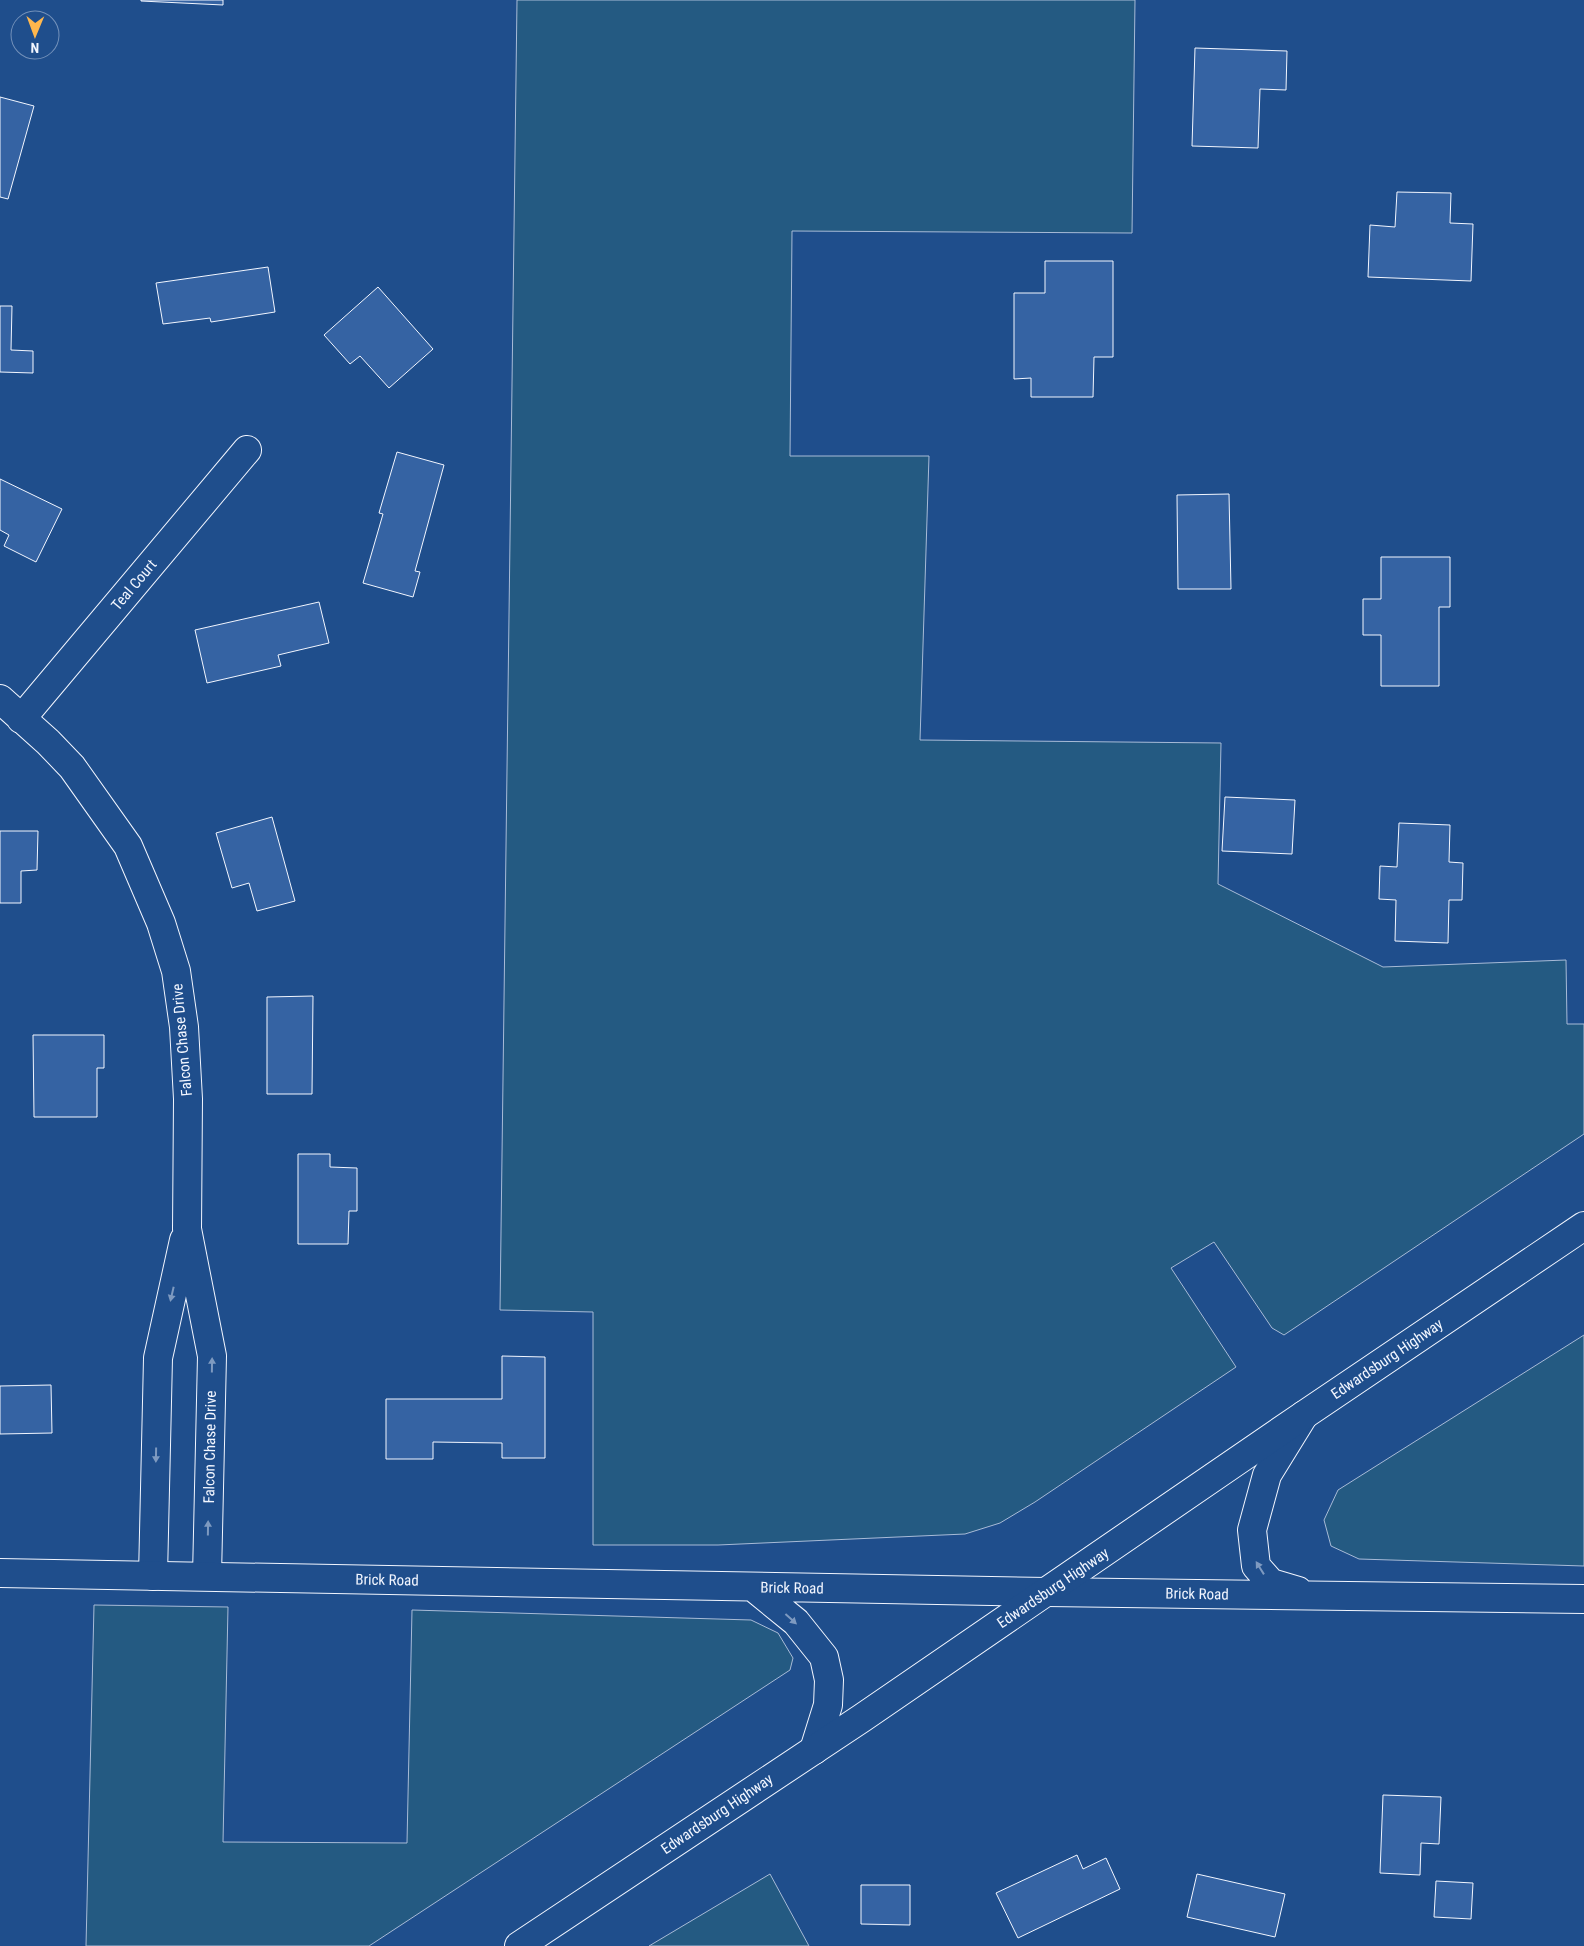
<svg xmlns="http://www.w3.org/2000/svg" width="1584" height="1946" font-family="'Roboto Condensed',sans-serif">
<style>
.green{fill:#245a82;stroke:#a8bbd7}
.building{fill:#3563a3;stroke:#f2f6ff}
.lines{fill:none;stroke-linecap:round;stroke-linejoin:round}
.street-casing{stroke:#f2f6ff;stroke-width:30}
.secondary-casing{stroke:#f2f6ff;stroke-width:30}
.primary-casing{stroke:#f2f6ff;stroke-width:30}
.street{stroke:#1f4e8c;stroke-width:28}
.secondary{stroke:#1f4e8c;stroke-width:28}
.primary{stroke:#1f4e8c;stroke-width:28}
.oneway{fill:#7e9ac0}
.labels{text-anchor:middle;stroke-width:4;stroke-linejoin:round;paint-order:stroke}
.street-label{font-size:15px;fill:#f2f6ff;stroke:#1f4e8c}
</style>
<rect width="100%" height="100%" fill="#1f4e8c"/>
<path class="green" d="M517,0H1135L1132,233L792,231L790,456H929L920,740L1221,743L1218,884L1383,967L1566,960L1567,1024H1584V1134L1284,1335L1272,1328L1214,1242L1171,1268L1236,1367L1035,1502L1000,1523L965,1534L718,1545H593V1312L500,1310Z
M1584,1335V1566L1359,1559L1331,1546L1324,1520L1338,1490Z
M94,1605L228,1607L223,1842L407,1843L412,1610L751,1620L778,1633L793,1658L790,1670L369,1946H86Z
M770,1874L809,1946H649Z"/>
<path class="building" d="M141,0H223V5L141,1Z
M1195,48L1287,51L1286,90L1260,89L1258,148L1192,146Z
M0,97L34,106L8,199L0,197Z
M1397,192L1451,193L1450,223L1473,224L1471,281L1368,277L1370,225L1395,227Z
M1045,261H1113V357H1094L1093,397H1031V378L1014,379V293H1045Z
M268,267L275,312L211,322L210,318L163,324L156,283Z
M378,287L433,349L389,388L360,356L350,364L324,335Z
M0,306H12L11,350L33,351V373L0,372Z
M397,452L444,465L415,571L420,572L413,597L363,583L383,514L379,513Z
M0,479L62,509L36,562L4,546L9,535L0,530Z
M1229,494L1231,589H1178L1177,495Z
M1381,557H1450V607H1439V686H1381V635H1363V599H1381Z
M319,602L329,643L278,655L281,666L207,683L195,630Z
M1225,797L1295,800L1292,854L1222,851Z
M272,817L295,901L257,911L249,883L232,888L216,833Z
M1399,823L1450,825L1449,862L1463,863L1462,900H1449L1448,943L1395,941L1396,900L1379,899L1380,866L1397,867Z
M0,831H38L37,870L21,871V903H0Z
M313,996L312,1094H267V997Z
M33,1035H104V1068H97V1117H34Z
M298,1154H330V1167L357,1168V1211H349L348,1244H298Z
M502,1356L545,1357V1458H502V1443L433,1442V1459H386V1399H502Z
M51,1385L52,1433L0,1434V1386Z
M1383,1795L1441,1797L1439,1844L1421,1843L1420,1875L1380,1873Z
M1077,1855L1083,1869L1106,1858L1120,1889L1018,1938L996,1893Z
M1197,1874L1285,1894L1275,1937L1187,1917Z
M1436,1881L1473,1883L1471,1919L1434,1917Z
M861,1885H910V1925L861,1924Z"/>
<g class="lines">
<defs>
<path id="street" d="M0,699L48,742L72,767L128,846L161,923L176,971L184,1027L188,1099L187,1229L212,1356L207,1576
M21,719L247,450
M153,1576L158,1358L184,1240"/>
<path id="secondary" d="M0,1573L1047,1592L1584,1599
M753,1587L796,1622L824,1657L829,1680L828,1705L814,1750
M1298,1591L1271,1583L1256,1566L1252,1530L1267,1475L1304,1415"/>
<path id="primary" d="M519,1946L862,1718L1304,1415L1584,1226"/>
</defs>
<use href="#street" class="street-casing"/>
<use href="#secondary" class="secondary-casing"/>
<use href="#primary" class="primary-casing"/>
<use href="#street" class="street"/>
<use href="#secondary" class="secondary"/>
<use href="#primary" class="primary"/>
</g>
<defs><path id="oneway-solid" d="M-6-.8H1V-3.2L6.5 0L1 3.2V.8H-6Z" transform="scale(1.25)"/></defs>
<g class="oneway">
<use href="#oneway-solid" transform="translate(172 1294) rotate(103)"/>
<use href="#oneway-solid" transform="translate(212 1365) rotate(-89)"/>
<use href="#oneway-solid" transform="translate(156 1455) rotate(91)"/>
<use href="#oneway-solid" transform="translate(208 1528) rotate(-89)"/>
<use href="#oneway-solid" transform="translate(1260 1568) rotate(-122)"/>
<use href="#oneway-solid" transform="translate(791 1619) rotate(42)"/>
</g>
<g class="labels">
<g class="street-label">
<text transform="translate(134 585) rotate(-50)" y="5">Teal Court</text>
<text transform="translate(182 1040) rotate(-95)" y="5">Falcon Chase Drive</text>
<text transform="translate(1387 1359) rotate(-34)" y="5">Edwardsburg Highway</text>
<text transform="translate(210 1447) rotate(-89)" y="5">Falcon Chase Drive</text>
<text transform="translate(387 1580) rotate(1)" y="5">Brick Road</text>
<text transform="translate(792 1588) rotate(1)" y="5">Brick Road</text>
<text transform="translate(1053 1588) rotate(-34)" y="5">Edwardsburg Highway</text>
<text transform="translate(1197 1594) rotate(1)" y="5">Brick Road</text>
<text transform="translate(717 1814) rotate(-34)" y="5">Edwardsburg Highway</text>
</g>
</g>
<g transform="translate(35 35) rotate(181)"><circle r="24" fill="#1f4e8c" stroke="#7391ba"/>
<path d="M0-4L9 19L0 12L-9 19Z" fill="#ffb74d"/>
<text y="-8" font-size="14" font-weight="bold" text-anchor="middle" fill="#f2f6ff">N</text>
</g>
</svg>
